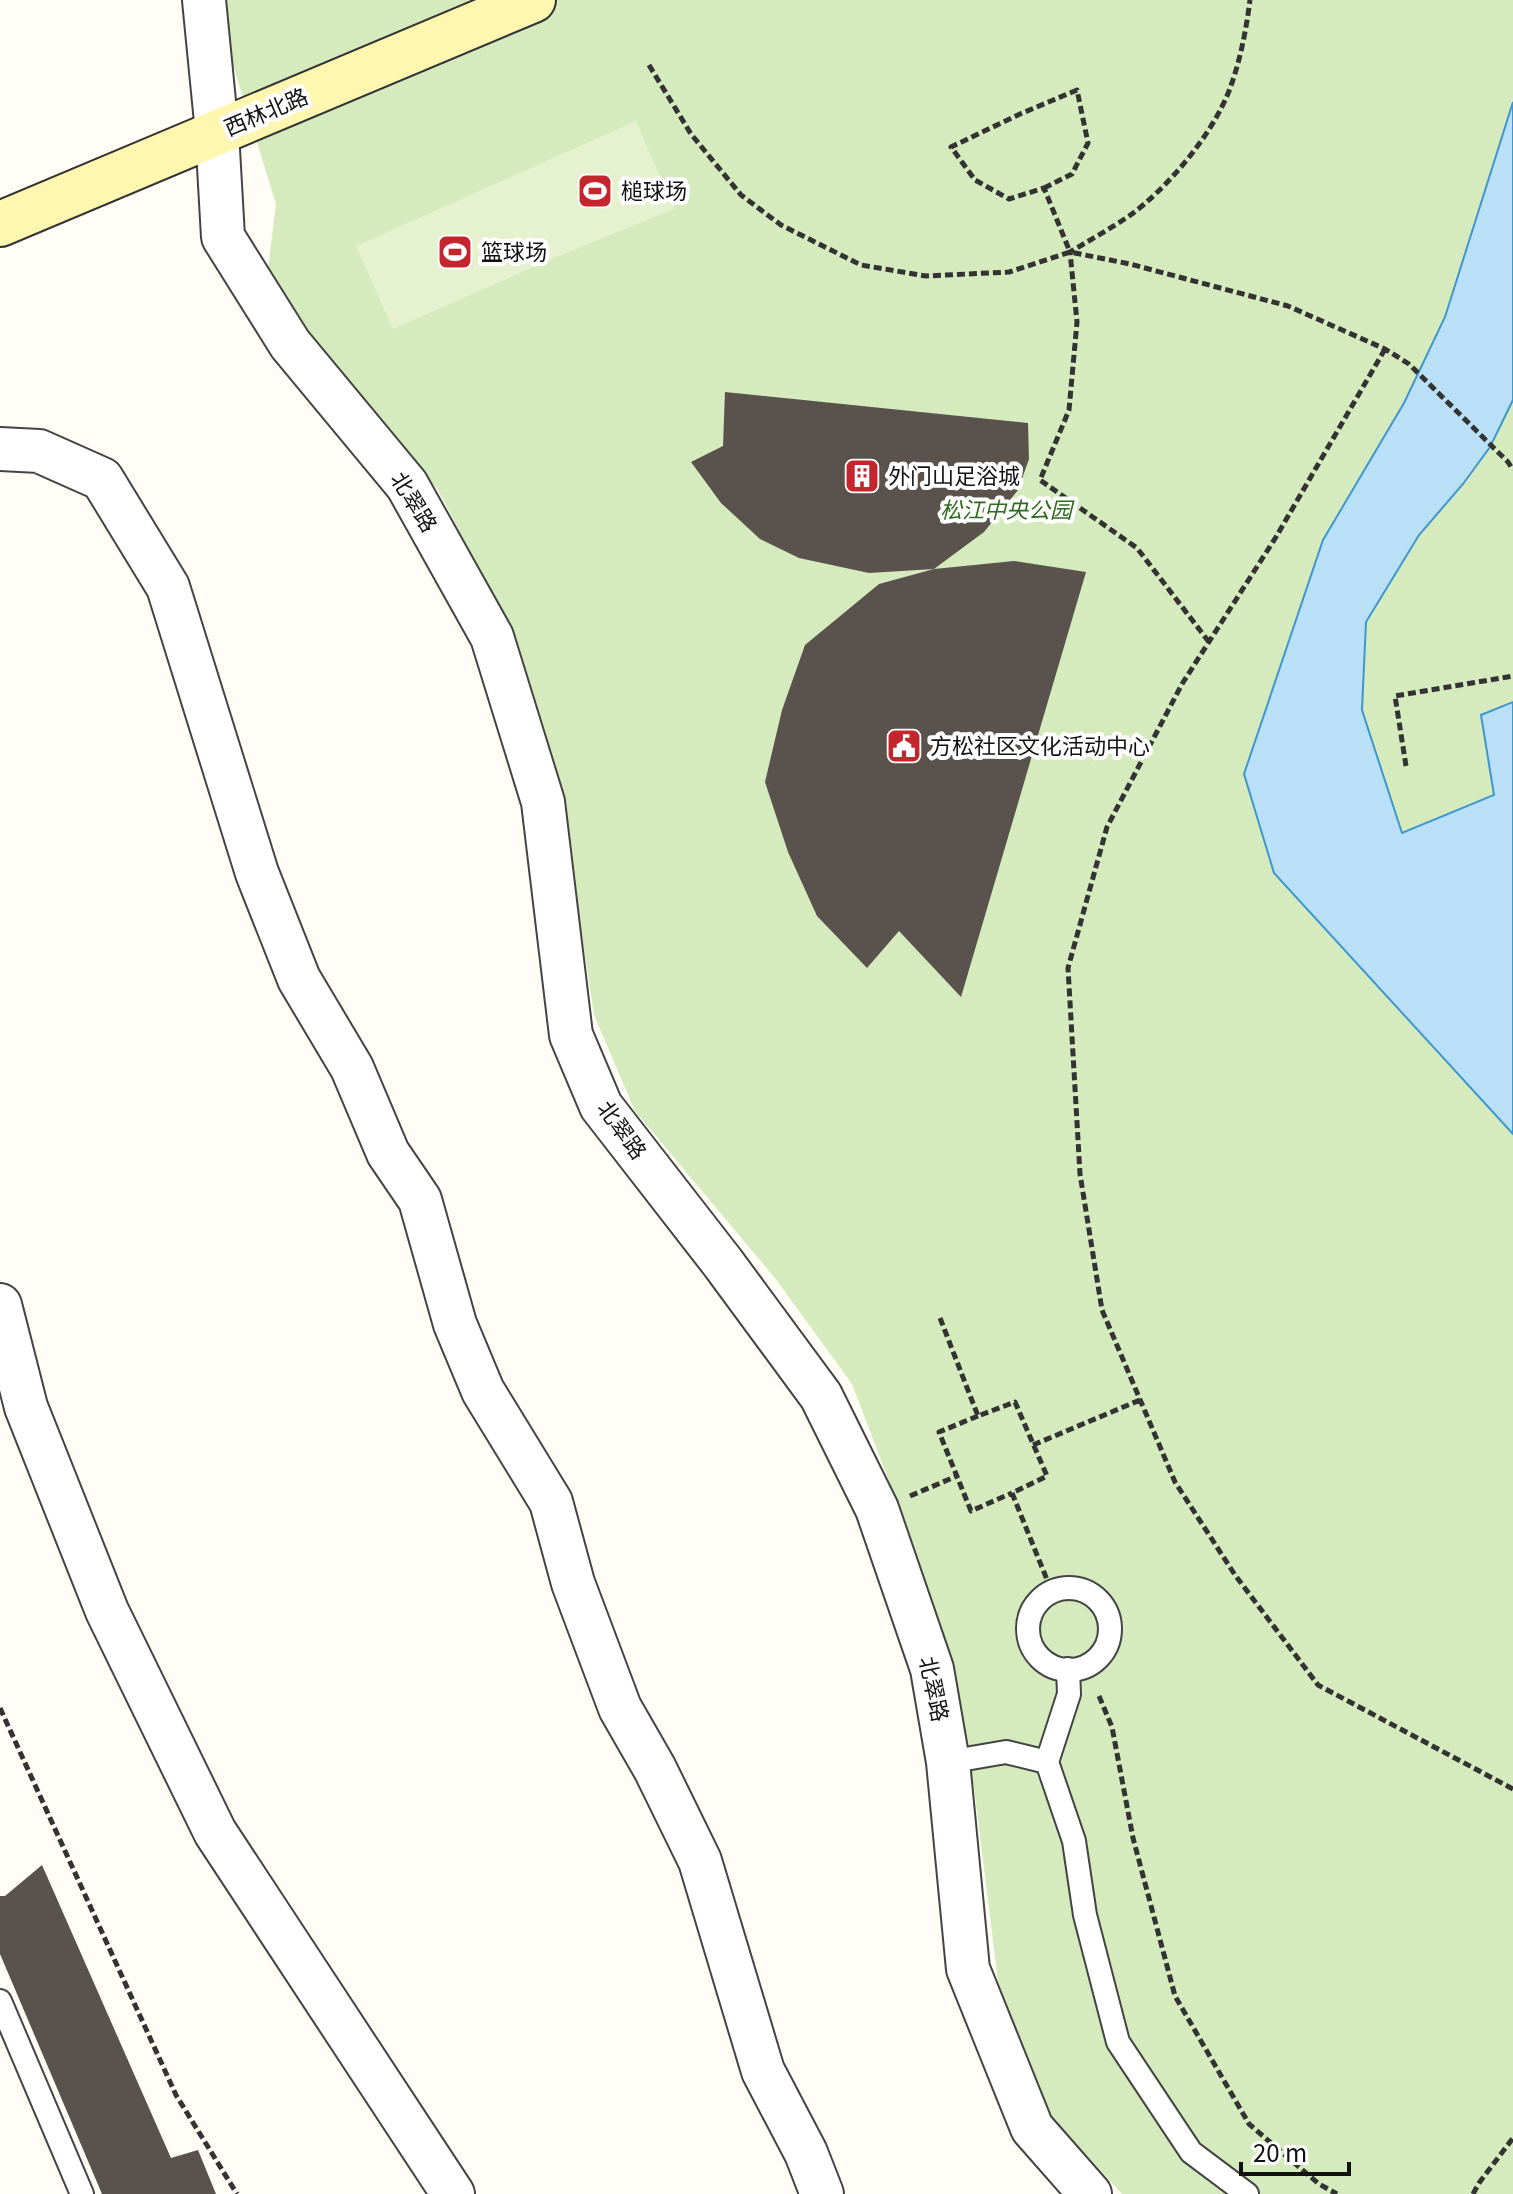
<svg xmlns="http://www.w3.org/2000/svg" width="1513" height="2194" font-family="Georgia,'Noto Sans SC',serif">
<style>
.green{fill:#d5ebbd}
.pitch{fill:#e6f2cf}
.water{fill:#b9e0f7;stroke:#3f96cf;stroke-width:2}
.building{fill:#5a524d}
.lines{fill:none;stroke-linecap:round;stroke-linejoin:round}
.lane-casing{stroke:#444;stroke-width:26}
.street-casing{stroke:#444;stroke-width:46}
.secondary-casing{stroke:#333;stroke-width:48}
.path{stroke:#333;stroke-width:5;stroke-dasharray:8 4;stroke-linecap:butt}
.lane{stroke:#fff;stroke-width:22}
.street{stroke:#fff;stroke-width:42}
.secondary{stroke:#fff6b0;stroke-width:44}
.labels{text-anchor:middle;stroke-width:8;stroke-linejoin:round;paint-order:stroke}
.street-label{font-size:22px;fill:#111;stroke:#fff}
.poi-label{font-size:22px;fill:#111;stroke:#fff;text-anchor:start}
.park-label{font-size:22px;font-style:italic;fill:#2f6b1f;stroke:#fff}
</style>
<rect width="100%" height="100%" fill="#fffdf5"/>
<path class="green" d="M217,0H1513V2194H1122L1049,2114L998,1981L974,1788L954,1669L913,1544L852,1384L775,1278L635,1111L594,1015L562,802L519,646L438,490L309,332L268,269L276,204L221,26Z"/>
<path class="pitch" d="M636,121L674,209L554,258L393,329L356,246Z"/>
<path class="water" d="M1513,102V400L1490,447L1463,484L1419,535L1366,622L1362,710L1402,833L1494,795L1481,715L1513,702V1134L1274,873L1244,774L1323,540L1404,403L1445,317Z"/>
<path class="building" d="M725,392L1028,423L1029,459L1018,490L984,532L934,569L1014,561L1086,572L961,997L899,931L867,968L817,916L788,852L765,782L782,710L805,645L879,584L934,569L869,573L799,558L760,539L721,503L691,462L723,446Z
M42,1865L171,2158L198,2150L216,2194H102L0,1954V1896H5Z"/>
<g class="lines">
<defs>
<path id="lane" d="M1028 1629a41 41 0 1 1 82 0a41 41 0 1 1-82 0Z
M948,1762L1006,1752L1047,1762L1074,1841L1085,1915L1118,2042L1191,2152L1247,2194
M1047,1762L1069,1694L1068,1669
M0,2001L82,2194"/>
<path id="street" d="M204,0L217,132L223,237L290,344L407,485L492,637L543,802L571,1035L601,1106L723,1263L821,1396L877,1509L932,1669L948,1762L968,1969L1032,2128L1090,2194
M0,449L39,451L102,479L168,587L257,873L299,979L352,1068L388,1153L420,1200L455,1324L483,1391L551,1502L573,1583L620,1708L655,1769L700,1861L763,2071L806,2153L822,2194
M0,1305L26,1407L107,1611L215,1832L453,2194"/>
<path id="secondary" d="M0,224L533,0"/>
</defs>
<use href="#lane" class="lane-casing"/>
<use href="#street" class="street-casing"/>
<use href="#secondary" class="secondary-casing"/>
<path class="path" d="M649,65L691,134L741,195L781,225L861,265L926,276L1009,272L1070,252L1130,264L1288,306L1385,349L1409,364L1508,462L1513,470
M1044,188L1072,174L1088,143L1077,90L1020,114L951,147L975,180L1009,199L1044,188L1070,252
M1385,349L1276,537L1182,684L1107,827L1068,968L1080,1174L1102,1310L1175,1482L1235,1575L1318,1685L1513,1789
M1209,642L1137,548L1040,480L1069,410L1077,322L1070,252C1090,240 1110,229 1129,216C1167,189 1212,135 1229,91C1240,62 1246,31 1250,0
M1406,766L1395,696L1513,676
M940,1318L978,1416L1015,1402L1047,1476L1012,1493L1052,1592
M978,1416L939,1432L971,1511L1012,1493
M1033,1445L1140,1400
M910,1496L957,1476
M1099,1696L1112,1727L1133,1838L1175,1996L1249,2124L1319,2184L1337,2194
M0,1708L176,2095L237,2194
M1473,2194L1479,2183L1513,2138"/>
<use href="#lane" class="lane"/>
<use href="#street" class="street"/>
<use href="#secondary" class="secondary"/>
</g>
<defs>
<symbol id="stadium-square" viewBox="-11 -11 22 22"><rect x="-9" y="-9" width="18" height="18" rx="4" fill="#c4262e" stroke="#fff"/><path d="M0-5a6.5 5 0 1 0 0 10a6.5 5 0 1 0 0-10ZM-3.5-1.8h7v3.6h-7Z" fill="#fff"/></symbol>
<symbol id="building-square" viewBox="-11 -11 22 22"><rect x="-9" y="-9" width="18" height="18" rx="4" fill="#c4262e" stroke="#fff"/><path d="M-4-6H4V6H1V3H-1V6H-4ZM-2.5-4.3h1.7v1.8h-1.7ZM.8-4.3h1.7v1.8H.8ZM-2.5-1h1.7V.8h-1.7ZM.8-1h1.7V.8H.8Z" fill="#fff"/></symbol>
<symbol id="civic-square" viewBox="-11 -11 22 22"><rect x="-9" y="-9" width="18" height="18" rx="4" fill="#c4262e" stroke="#fff"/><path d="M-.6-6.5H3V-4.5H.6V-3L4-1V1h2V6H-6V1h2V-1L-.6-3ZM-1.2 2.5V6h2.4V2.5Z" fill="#fff"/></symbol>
</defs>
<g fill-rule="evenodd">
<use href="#stadium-square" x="575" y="171" width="40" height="40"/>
<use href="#stadium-square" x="435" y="232" width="40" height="40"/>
<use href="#building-square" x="842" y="456" width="40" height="40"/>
<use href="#civic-square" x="884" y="726" width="40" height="40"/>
</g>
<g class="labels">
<g class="street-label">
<text transform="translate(266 112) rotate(-23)" y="8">西林北路</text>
<text transform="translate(414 502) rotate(58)" y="8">北翠路</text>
<text transform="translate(622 1130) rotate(54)" y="8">北翠路</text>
<text transform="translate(934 1689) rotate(78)" y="8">北翠路</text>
</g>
<g class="poi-label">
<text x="621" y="199">槌球场</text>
<text x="481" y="260">篮球场</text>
<text x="888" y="484">外门山足浴城</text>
<text x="930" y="754">方松社区文化活动中心</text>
</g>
<g class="park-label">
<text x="1006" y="518">松江中央公园</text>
</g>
</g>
<path d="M1241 2162v12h108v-12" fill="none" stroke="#111111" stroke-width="4"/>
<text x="1253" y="2162" font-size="24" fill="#111111" stroke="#ffffff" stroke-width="6" paint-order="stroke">20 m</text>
</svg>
